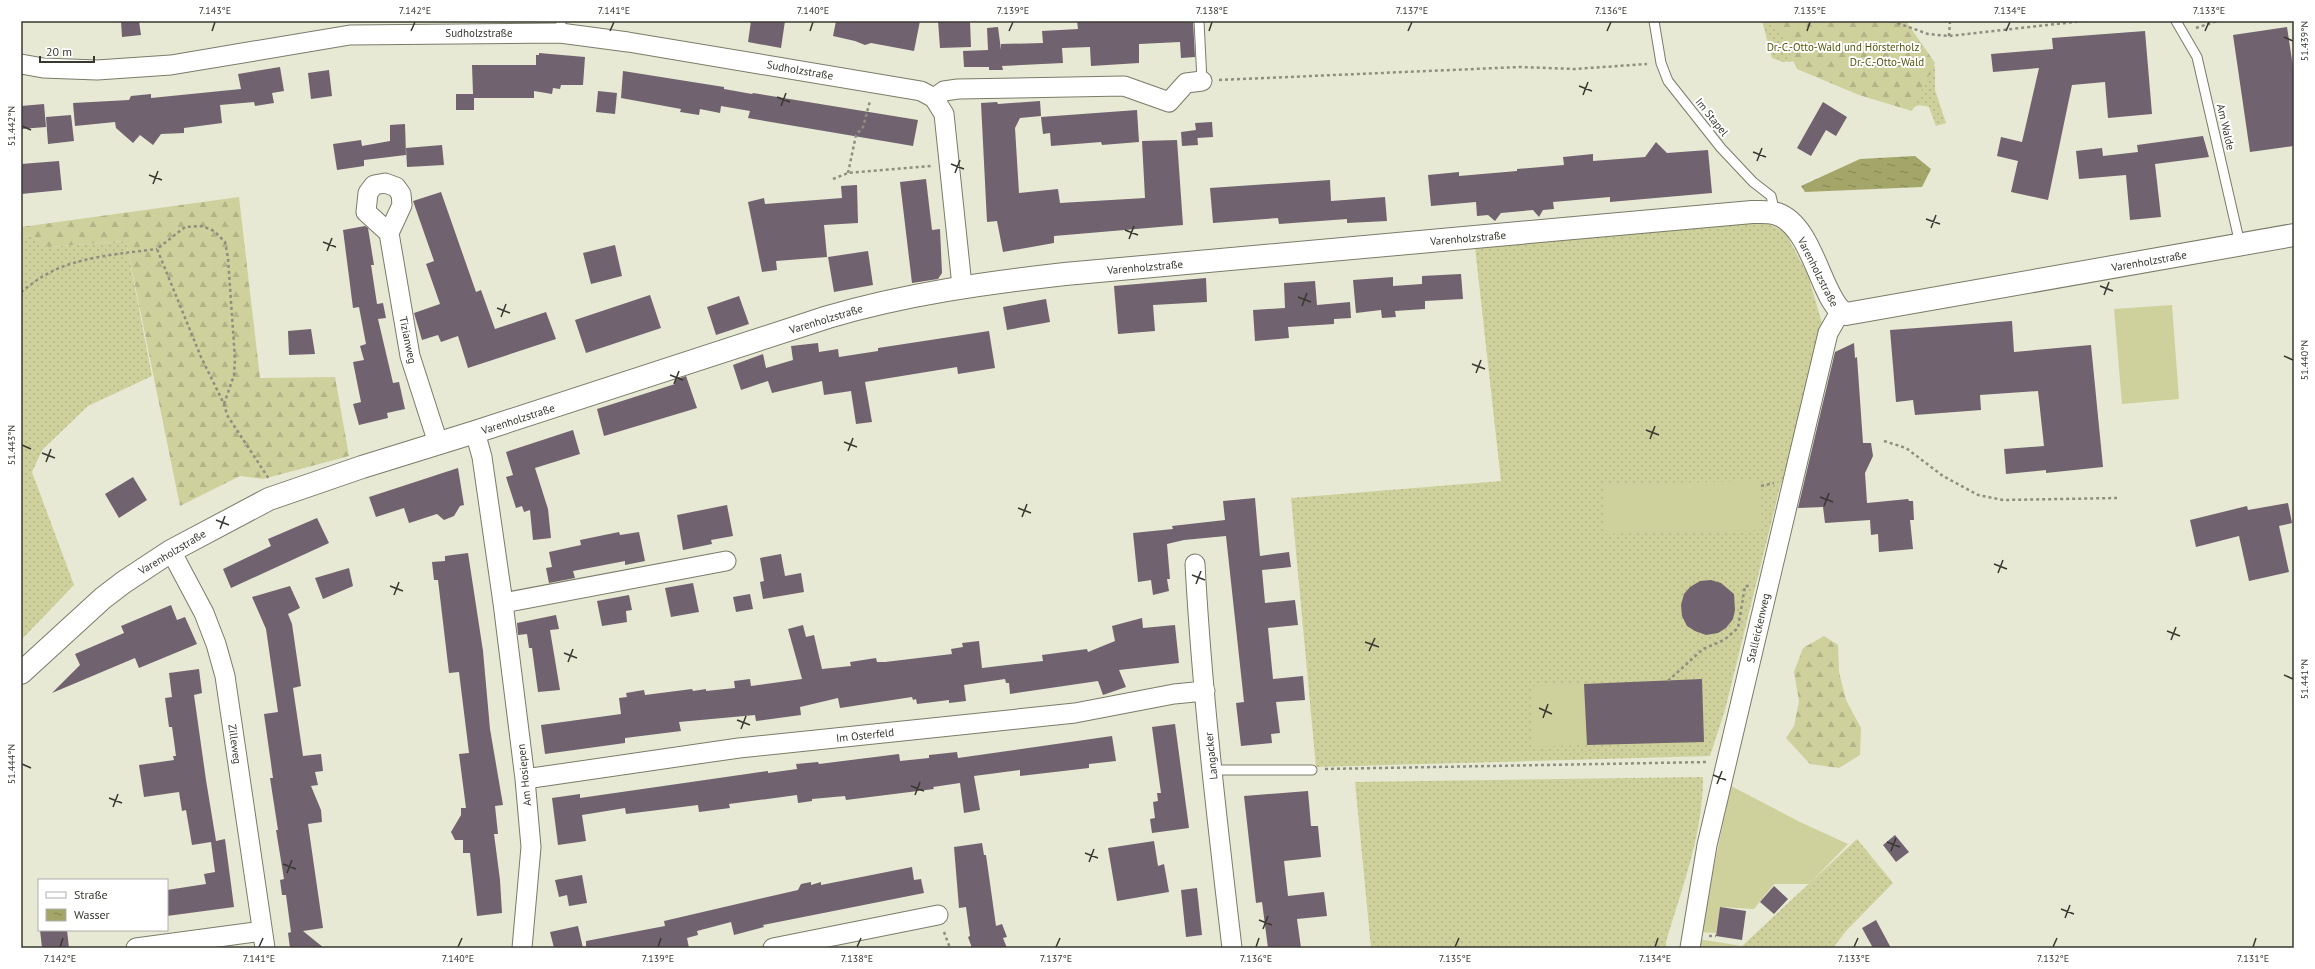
<svg xmlns="http://www.w3.org/2000/svg" width="2315" height="969" font-family="'PT Sans',sans-serif">
<style>
.grass{fill:url(#grass-dots)}
.forest{fill:url(#forest-firs)}
.garden{fill:#ced19c}
.water{fill:url(#water-ripples)}
.building{fill:#71626f}
.lines{fill:none;stroke-linecap:round;stroke-linejoin:round}
.lane-casing{stroke:#7a7b68;stroke-width:11}
.street-casing{stroke:#7a7b68;stroke-width:21}
.secondary-casing{stroke:#7a7b68;stroke-width:24}
.path{stroke:#8e8f80;stroke-width:2.5;stroke-dasharray:3 3;stroke-linecap:butt}
.lane{stroke:#fff;stroke-width:9}
.street{stroke:#fff;stroke-width:19}
.secondary{stroke:#fff;stroke-width:22}
.ticks{fill:none;stroke:#37382f;stroke-width:1.5}
.labels{text-anchor:middle;stroke-width:4;stroke-linejoin:round;paint-order:stroke}
.street-label{font-size:11px;fill:#37382f;stroke:#fff}
.park-label{font-size:11px;fill:#55560d;stroke:#fff}
.neatline{fill:none;stroke:#37382f;stroke-width:1.5}
.ticks-label{font-size:10px;text-anchor:middle;fill:#37382f}
</style>
<defs>
<pattern id="grass-dots" width="8" height="8" patternUnits="userSpaceOnUse"><rect width="8" height="8" fill="#ced19c"/><path d="M2 2h.1M6 6h.1" fill="none" stroke="#b2b487" stroke-width="1.8" stroke-linecap="round"/></pattern>
<pattern id="forest-firs" width="22" height="20" patternUnits="userSpaceOnUse"><rect width="22" height="20" fill="#ced19c"/><path d="M5 1l3.5 6h-7zM16 11l3.5 6h-7z" fill="#b2b487"/></pattern>
<pattern id="water-ripples" width="26" height="14" patternUnits="userSpaceOnUse"><rect width="26" height="14" fill="#a3a668"/><path d="M2 4q2-2 4 0t4 0M15 11q2-2 4 0t4 0" fill="none" stroke="#868856"/></pattern>
</defs>
<rect width="100%" height="100%" fill="#e7e9d4"/>
<path class="grass" d="M1762,21H1866L1869,40L1935,66V90L1946,123L1936,126L1929,107L1920,105L1910,108L1799,61L1783,62L1772,58Z
M1760,220L1785,232L1808,275L1824,330L1792,453L1780,487L1725,710L1710,756L1316,767L1291,498L1501,481L1475,247Z
M30,235L49,247L126,241L152,376L88,406L42,450L32,472L74,585L21,640V238Z
M1703,777C1703,834 1682,888 1666,942V948H1371L1355,782Z
M1857,839L1893,883L1846,931L1833,948H1740Z"/>
<path class="forest" d="M1775,21H1906L1935,63L1912,111L1859,95L1797,69Z
M239,197L260,378L335,377L349,456L263,479L240,476L180,506L126,241L49,247L30,235L21,238V227Z
M1824,636L1838,645L1839,672L1846,700L1861,728L1860,755L1839,768L1810,764L1786,738L1794,726L1799,701L1794,672L1803,648Z"/>
<path class="garden" d="M2172,305L2179,399L2122,404L2114,309Z
M1761,481L1762,530L1605,534L1604,484Z
M1584,684L1587,745L1533,747L1531,686Z
M1731,786L1800,822L1848,844L1809,884H1774L1754,909L1720,907L1716,933L1700,932Z
M1698,939L1742,946L1697,948Z"/>
<path class="water" d="M1915,156L1931,169L1922,187L1805,192L1801,186L1860,159Z"/>
<path class="building" d="M121,21H139L141,35L122,37Z
M751,21H785L781,48L748,42Z
M836,21H920L914,51L871,43L865,45L855,41L833,36Z
M938,21H970L971,47L940,48Z
M1077,21H1193L1195,57L1181,58L1180,42L1139,44V63L1091,66L1090,47L1062,48L1063,63L1002,66L1003,70H989V67H964L963,51L988,50L987,28L998,27L1001,50V44L1043,43L1042,31L1078,29Z
M2287,27L2294,73V146L2250,152L2233,35Z
M2145,31L2152,114L2108,118L2105,82L2072,85L2048,200L2011,192L2018,161L1997,156L2001,137L2022,142L2039,68L1993,72L1991,54L2053,49L2052,38Z
M539,53L585,57L583,85H561L560,89L553,88L552,94L534,91V98H474V110H456V94H473L472,65H536V55H539Z
M280,67L284,91L272,93L274,103L255,106L254,102L220,105L222,123L184,128V133L161,134L153,145L140,135L133,143L116,128L115,122L75,126L73,103L129,100L131,96L151,94V98L241,89L238,74Z
M329,70L332,96L311,99L308,73Z
M623,71L724,87V89L752,94L753,93L918,120L913,146L748,118L750,111L721,106L720,113L700,109L699,115L680,112L681,109L621,98Z
M598,91L617,93L615,114L596,112Z
M1040,101L1041,116L1020,118L1015,128L1019,193L1058,189L1060,203L1145,198L1142,141L1177,140L1183,225L1054,236V243L1003,252L997,221L987,222L981,103L997,102L998,104Z
M1823,102L1847,117L1836,136L1826,130L1811,156L1797,148Z
M44,104L46,127L21,129V106Z
M1137,110L1139,142L1102,145L1101,142L1051,146L1050,133L1043,134L1041,117Z
M71,115L74,141L48,144L46,117Z
M1212,122L1213,137L1197,138V133L1198,145L1182,146L1181,132L1196,130L1195,123Z
M405,124L406,155L364,160V166L337,170L333,144L361,140L362,146L390,141V125Z
M2203,136L2209,157L2155,164L2161,217L2130,220L2126,175L2079,179L2076,151L2102,148L2103,156L2138,152L2137,145Z
M1656,142L1667,153L1708,150L1712,193L1610,202V197L1553,202L1554,209L1543,210L1539,217L1533,210L1501,213L1495,221L1488,215L1477,216L1476,202L1431,206L1428,175L1459,172V176L1517,171V169L1564,165L1563,157L1593,154V161L1645,157Z
M442,145L444,165L407,167L406,148Z
M59,161L62,190L21,194V164Z
M926,179L932,230L940,229L942,273L938,279L912,283L900,182Z
M1330,180L1331,201L1385,197L1387,221L1347,223V219L1279,224L1278,218L1213,223L1210,188Z
M857,185L858,223L824,225L827,257L776,261L777,270L762,272L748,202L764,198L765,204L842,198L841,186Z
M441,192L476,292L481,290L495,329L546,312L556,339L468,368L458,336L441,342L438,335L422,340L414,313L440,304L426,264L434,261L413,201Z
M365,226L368,228L374,265H371L377,304L383,303L386,318L378,319L393,383L399,382L405,409L387,413L388,418L359,425L353,404L361,402L353,362L364,360L360,346L366,344L359,307L353,308L343,230Z
M615,245L622,276L591,284L583,253Z
M868,251L873,285L834,292L828,257Z
M1461,274L1463,299L1425,301V309L1395,311L1396,317L1382,318L1381,310L1356,313L1353,280L1393,277V286L1422,284V276Z
M1206,278L1207,302L1153,305L1155,331L1118,334L1114,286Z
M1315,281L1317,305L1350,302L1351,318L1334,319V324L1288,327L1289,338L1255,341L1253,310L1285,308L1284,283Z
M650,295L661,328L586,353L575,320Z
M739,296L749,324L716,335L707,307Z
M1046,299L1050,322L1007,330L1003,307Z
M2012,321L2014,352L2091,345L2103,467L2046,473V470L2006,474L2004,449L2044,446L2038,391L1980,395L1981,410L1915,415L1913,400L1896,402L1890,330Z
M311,329L315,354L289,355L288,331Z
M989,331L995,368L958,374L957,367L865,382L872,422L856,424L851,391L824,395L822,381L772,393L768,381L741,390L733,365L763,354L766,368L793,360L791,346L818,343L819,352L838,349L839,357L878,351V348Z
M1854,343L1855,358L1857,357L1863,443H1871L1873,456L1865,473L1867,503L1908,499L1909,501H1913L1914,520H1910L1913,549L1879,552L1878,534L1871,535L1870,520L1825,523L1823,507L1798,508L1835,352Z
M686,376L697,408L604,436L597,409L675,384V380Z
M573,430L580,454L535,468L548,509L551,538L533,540L530,510L524,512L522,506L516,508L506,477L513,475L506,452Z
M458,468L464,505L460,506L454,516L444,520L437,514L409,523L404,508L376,517L369,497Z
M133,477L147,500L119,518L105,494Z
M1255,498L1260,556L1289,552L1291,567L1262,570L1265,603L1295,600L1298,625L1268,628L1273,679L1303,676L1305,700L1276,702L1280,733L1271,734L1272,743L1241,746L1236,703L1244,702L1226,536L1184,540L1167,544L1170,579H1167L1169,591L1153,595L1151,580L1138,582L1133,533L1173,529L1172,526L1225,520L1223,501Z
M2288,503L2292,523L2279,526L2289,572L2249,581L2239,536L2196,547L2190,520L2247,506L2248,510Z
M727,505L733,536L711,540L712,544L683,550L677,515Z
M317,518L329,543L231,588L223,569L271,546L268,539Z
M619,532L620,535L639,532L645,561L625,565V561L573,571L575,578L549,583L546,568L552,567L549,552L581,545L580,540Z
M468,553L483,651L490,729L503,805L495,806L498,834H494L500,880L502,913L477,916L470,853H463V840H455L451,832L461,815V808H466L459,754L469,753L459,672L449,673L438,580H434L432,562L445,561V556Z
M781,554L785,576L801,573L804,592L763,599L760,582L764,581L760,558Z
M349,568L353,586L323,599L315,578Z
M1711,580L1721,583L1734,594L1735,610L1733,619L1726,628L1718,633L1706,635L1695,631L1687,626L1682,616L1681,605L1684,594L1690,587L1700,581Z
M693,583L699,612L671,617L665,588Z
M290,586L300,608L288,614L292,624L301,686L293,688L303,756L321,754L323,771L315,772L318,785L311,786L321,810L322,822L308,824L323,928L303,931L324,948H290L288,933L291,932L286,895H282L280,880L284,879L276,830H278L270,778H273L264,714L278,712L266,629L252,597Z
M750,594L753,609L736,612L733,597Z
M629,595L632,610L626,611L627,622L602,626L597,601Z
M171,605L177,620L185,617L197,644L139,668L135,658L52,693L80,665L75,654L124,633L121,626Z
M556,615L559,629L550,630L560,690L538,692L532,648H529L527,634L518,635L517,623Z
M1142,618L1143,628L1175,625L1179,663L1119,670L1126,687L1103,695L1098,681L1010,694L1009,683H1006L1005,679L964,685L966,701L949,703V700L917,704L916,699L913,700L912,697L840,708L838,698L800,707L801,715L756,721L755,715L679,722L681,731L625,738V743L545,754L541,725L621,714L619,698L627,697L626,693L644,690L645,695L692,689L693,691L706,689V691L735,688L734,681L750,679L751,686L802,679L788,629L803,625L806,637L814,635L822,669L851,666L850,662L876,658L877,662H885L952,654L951,649L963,647L962,643L979,641L982,668L1043,661L1042,655L1087,649L1088,652L1115,641L1112,626Z
M199,669L202,693L194,695L206,780L216,841L225,839L234,907L167,916V890L206,884L204,874L215,872L211,842L192,845L186,810L182,811L179,792L144,797L139,765L174,760L173,756H176L174,741L172,727H169L165,698L172,697L169,673Z
M1702,679L1704,742L1587,745L1584,684Z
M1175,724L1189,828L1152,833L1150,819L1155,818L1153,802L1158,801L1157,793H1161L1152,727Z
M1112,736L1116,761L1089,764V768L1020,776V770L974,776L980,810L964,813L960,783L933,787L934,789L846,800L845,796L812,799V801L798,803L797,795L729,804L730,808L699,812L698,805L626,814L625,808L582,815L586,841L558,845L552,798L580,794V798L768,771V773L797,769L796,764L818,762L819,764L899,754L900,761L929,758V755L957,752L958,758Z
M1308,791L1311,826H1318L1321,857L1284,861L1288,896L1324,892L1327,916L1297,919L1301,948H1268L1262,902L1256,903L1244,796Z
M1895,835L1909,852L1896,862L1883,845Z
M1154,841L1158,866L1164,864L1169,892L1117,901L1108,848Z
M982,843L984,855H986L996,926L1002,924L1007,937L1003,938L1007,948H972L968,937L970,936L966,907L959,908L954,847Z
M912,867L914,880L921,879L924,893L763,925L764,927L734,935L731,922L697,931L698,935L687,938L689,948H586V941L665,926L664,921L798,890L801,884L811,882V885L821,882V885Z
M582,875L587,903L569,906L567,895L559,897L555,880Z
M1774,886L1788,899L1774,914L1760,902Z
M1197,888L1202,935L1186,937L1181,890Z
M1720,907L1746,911L1742,940L1716,936Z
M1876,920L1891,948H1873L1862,928Z
M578,926L583,948H554L550,932Z
M40,930H67L69,948H42Z"/>
<g class="lines">
<defs>
<path id="lane" d="M1199,21L1202,81
M1654,21L1661,63L1668,81L1721,148L1753,182L1771,196L1775,213
M2176,21L2197,57L2240,244
M560,33L561,21
M1212,770H1312"/>
<path id="street" d="M21,64L43,68L97,70L171,65L350,35L560,33L628,42L921,91L934,98L944,114L962,286
M934,98L944,91L958,89L1124,86L1169,102L1186,83L1202,81
M389,233L366,212L368,193L374,185L385,183L396,187L401,194L402,205L389,233L410,356L438,443
M475,432L482,457L503,603L525,779L531,847L522,948
M171,551L204,613L216,644L225,676L265,948
M1195,564C1202,693 1217,820 1232,948
M503,603L726,561
M525,779L739,748L1075,713L1174,694L1205,691
M136,948L262,931
M773,948L938,915
M1690,948L1707,845L1828,333L1840,312"/>
<path id="secondary" d="M21,673L103,598L124,582L171,551L269,499L362,467L475,432L828,317C906,294 985,283 1065,274L1752,212C1760,212 1769,211 1777,214C1814,226 1822,305 1846,314L2294,235"/>
</defs>
<use href="#lane" class="lane-casing"/>
<use href="#street" class="street-casing"/>
<use href="#secondary" class="secondary-casing"/>
<path class="path" d="M1892,21L1928,34L1949,36L2083,21
M2196,28L2217,21
M1949,36L1950,21
M1219,80L1520,67L1574,69L1647,64
M848,173L856,135L863,127L870,101
M833,179L848,173L931,166
M21,292C30,285 39,278 49,273C77,257 125,253 157,249
M224,404L234,375L235,359L228,258L225,242L214,231L202,226L185,227L157,249L201,357L224,404L227,415L269,479
M1884,441L1906,448L1943,476L1978,495L2003,500L2117,498
M1761,486L1774,483
M1668,681L1703,649L1724,640L1738,628L1745,586H1749
M1325,769L1708,762
M944,932L950,948
M1709,936H1716"/>
<use href="#lane" class="lane"/>
<use href="#street" class="street"/>
<use href="#secondary" class="secondary"/>
</g>
<path class="ticks" d="M212,31L215,22M411,31L415,22M610,31L614,22M810,31L813,22M1009,31L1013,22M1209,31L1212,22M1408,31L1412,22M1607,31L1611,22M1807,31L1810,22M2006,31L2010,22M2205,31L2209,22M2284,37L2293,41M1579,86L1592,91M1583,95L1588,82M777,97L790,102M781,106L786,93M22,126L31,130M1753,152L1766,157M1757,161L1762,148M951,164L964,169M955,173L960,160M149,175L162,180M153,184L158,171M1926,219L1940,224M1931,228L1936,215M1125,230L1138,235M1129,239L1134,226M323,242L336,247M327,251L332,238M2100,286L2113,291M2104,295L2109,282M1298,297L1311,302M1302,306L1307,293M497,308L510,313M501,317L506,304M2284,356L2293,360M1472,364L1485,369M1476,373L1481,360M670,375L683,380M674,384L679,371M1646,430L1659,435M1650,439L1655,426M844,442L857,447M22,445L31,449M848,451L853,438M42,453L55,458M46,462L51,449M1820,497L1833,502M1824,506L1829,493M1018,508L1031,513M1022,517L1027,504M216,520L229,525M220,529L225,516M1994,564L2007,569M1998,573L2003,560M1192,575L1205,580M1196,584L1201,571M390,586L403,591M394,595L399,582M2167,631L2180,636M2171,640L2176,627M1365,642L1379,647M1369,651L1375,638M564,653L577,658M568,662L573,649M2284,675L2293,679M1539,708L1552,714M1543,718L1548,704M737,720L750,725M741,729L746,716M22,764L31,768M1713,775L1726,780M1717,784L1722,771M911,786L924,791M915,795L920,782M109,798L122,803M113,807L118,794M1887,842L1900,847M1891,851L1896,838M1085,853L1098,858M1089,862L1094,849M283,864L296,869M287,873L292,860M2061,909L2074,914M2065,918L2070,905M1259,920L1272,925M1263,929L1268,916M60,947L63,938M259,947L263,938M458,947L462,938M658,947L661,938M857,947L861,938M1056,947L1060,938M1256,947L1259,938M1455,947L1459,938M1655,947L1658,938M1854,947L1858,938M2053,947L2057,938M2253,947L2256,938"/>
<g class="labels">
<g class="street-label">
<text x="479" y="37">Sudholzstraße</text>
<text transform="translate(800 70) rotate(10)" y="4">Sudholzstraße</text>
<text transform="translate(1712 117) rotate(51)" y="4">Im Stapel</text>
<text transform="translate(2226 127) rotate(77)" y="4">Am Walde</text>
<text transform="translate(1468 238) rotate(-5)" y="4">Varenholzstraße</text>
<text transform="translate(2149 261) rotate(-10)" y="4">Varenholzstraße</text>
<text transform="translate(1145 267) rotate(-5)" y="4">Varenholzstraße</text>
<text transform="translate(1818 272) rotate(63)" y="4">Varenholzstraße</text>
<text transform="translate(826 319) rotate(-17)" y="4">Varenholzstraße</text>
<text transform="translate(408 340) rotate(78)" y="4">Tizianweg</text>
<text transform="translate(518 419) rotate(-18)" y="4">Varenholzstraße</text>
<text transform="translate(172 552) rotate(-31)" y="4">Varenholzstraße</text>
<text transform="translate(1758 628) rotate(-77)" y="4">Stalleickenweg</text>
<text transform="translate(865 735) rotate(-6)" y="4">Im Osterfeld</text>
<text transform="translate(235 744) rotate(82)" y="4">Zilleweg</text>
<text transform="translate(1211 756) rotate(-96)" y="4">Langacker</text>
<text transform="translate(524 775) rotate(-96)" y="4">Am Hosiepen</text>
</g>
<g class="park-label">
<text x="1843" y="51">Dr.-C.-Otto-Wald und Hörsterholz</text>
<text x="1887" y="66">Dr.-C.-Otto-Wald</text>
</g>
</g>
<rect width="2315" height="969" fill="none" stroke="#ffffff" stroke-width="44"/>
<rect x="38" y="879" width="130" height="52" fill="#ffffff" stroke="#afafac"/>
<rect x="46" y="892" width="20" height="6" fill="#ffffff" stroke="#afafac"/>
<text x="74" y="899" font-size="12" fill="#37382f">Straße</text>
<rect x="46" y="909" width="20" height="12" fill="url(#water-ripples)" stroke="#afafac"/>
<text x="74" y="919" font-size="12" fill="#37382f">Wasser</text>
<path d="M40 56v6h54v-6" fill="none" stroke="#37382f" stroke-width="2"/>
<text x="46" y="56" font-size="12" fill="#37382f" stroke="#ffffff" stroke-width="3" paint-order="stroke">20 m</text>
<rect x="22" y="22" width="2271" height="925" class="neatline"/>
<g class="ticks-label">
<text x="215" y="14">7.143°E</text>
<text x="415" y="14">7.142°E</text>
<text x="614" y="14">7.141°E</text>
<text x="813" y="14">7.140°E</text>
<text x="1013" y="14">7.139°E</text>
<text x="1212" y="14">7.138°E</text>
<text x="1412" y="14">7.137°E</text>
<text x="1611" y="14">7.136°E</text>
<text x="1810" y="14">7.135°E</text>
<text x="2010" y="14">7.134°E</text>
<text x="2209" y="14">7.133°E</text>
<text transform="translate(2304 41) rotate(-90)" y="4">51.439°N</text>
<text transform="translate(11 126) rotate(-90)" y="4">51.442°N</text>
<text transform="translate(2304 360) rotate(-90)" y="4">51.440°N</text>
<text transform="translate(11 445) rotate(-90)" y="4">51.443°N</text>
<text transform="translate(2304 679) rotate(-90)" y="4">51.441°N</text>
<text transform="translate(11 764) rotate(-90)" y="4">51.444°N</text>
<text x="60" y="962">7.142°E</text>
<text x="259" y="962">7.141°E</text>
<text x="458" y="962">7.140°E</text>
<text x="658" y="962">7.139°E</text>
<text x="857" y="962">7.138°E</text>
<text x="1056" y="962">7.137°E</text>
<text x="1256" y="962">7.136°E</text>
<text x="1455" y="962">7.135°E</text>
<text x="1655" y="962">7.134°E</text>
<text x="1854" y="962">7.133°E</text>
<text x="2053" y="962">7.132°E</text>
<text x="2253" y="962">7.131°E</text>
</g>
</svg>
